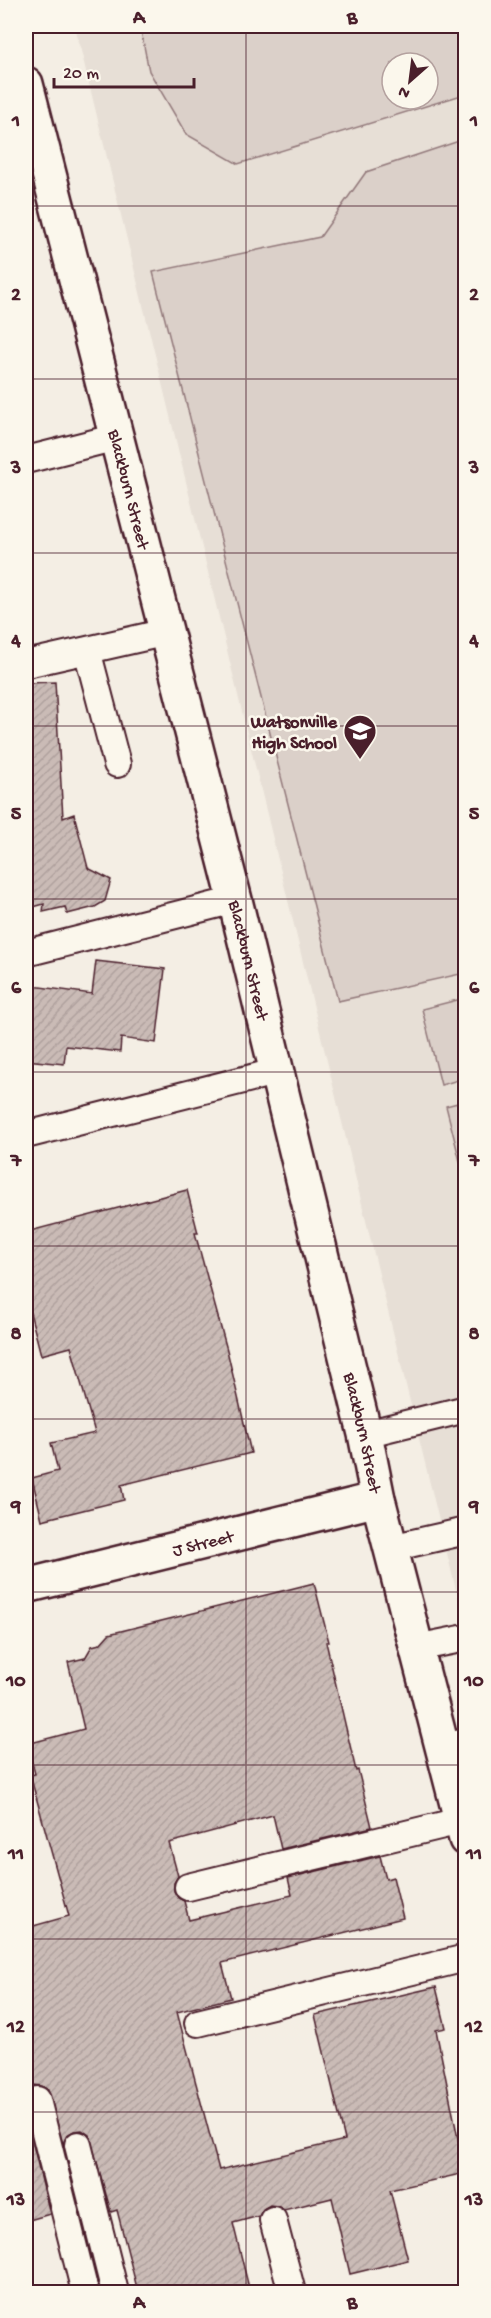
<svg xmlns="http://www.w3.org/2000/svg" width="491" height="2318" font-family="'Gochi Hand',sans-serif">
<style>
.built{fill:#e7dfd6;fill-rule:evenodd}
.pitch{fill:#dbd0c9;stroke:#92787a;stroke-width:1.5;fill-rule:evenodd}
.building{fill:url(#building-hatch);stroke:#4a1f2b;stroke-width:1.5}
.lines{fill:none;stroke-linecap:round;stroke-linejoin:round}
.service-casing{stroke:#4a1f2b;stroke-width:30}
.minor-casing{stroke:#4a1f2b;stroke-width:38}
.tertiary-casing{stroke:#4a1f2b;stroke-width:38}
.service{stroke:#fbf7ec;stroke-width:26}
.minor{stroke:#fbf7ec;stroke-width:33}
.tertiary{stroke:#fbf7ec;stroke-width:33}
.grid{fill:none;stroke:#4a1f2b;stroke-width:1.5;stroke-opacity:0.55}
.labels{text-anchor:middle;stroke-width:5;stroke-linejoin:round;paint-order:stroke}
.street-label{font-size:18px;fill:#4a1f2b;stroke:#fbf7ec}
.poi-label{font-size:18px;font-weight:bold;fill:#4a1f2b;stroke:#fbf7ec;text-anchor:end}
.neatline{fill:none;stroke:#4a1f2b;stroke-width:2}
.grid-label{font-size:20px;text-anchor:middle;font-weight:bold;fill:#4a1f2b}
</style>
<defs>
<pattern id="building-hatch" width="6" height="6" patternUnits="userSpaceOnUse" patternTransform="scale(1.5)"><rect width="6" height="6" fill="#cabbb6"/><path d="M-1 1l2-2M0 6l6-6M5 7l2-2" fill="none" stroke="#afa09d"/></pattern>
</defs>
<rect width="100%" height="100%" fill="#f4eee4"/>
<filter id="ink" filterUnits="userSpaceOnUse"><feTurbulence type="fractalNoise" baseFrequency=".0167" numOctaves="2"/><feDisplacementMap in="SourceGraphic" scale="12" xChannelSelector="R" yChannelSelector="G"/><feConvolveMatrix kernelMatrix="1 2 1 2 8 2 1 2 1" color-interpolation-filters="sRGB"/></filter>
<g filter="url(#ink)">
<path class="built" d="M75,26H465V1627L415,1422ZM392,63H428V99H392Z"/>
<path class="pitch" d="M140,26H465V94L238,164L186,134L149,71ZM392,63H428V99H392Z
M465,139V973L338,1001L153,272L320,237L366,172Z
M465,998V1078L441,1085L422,1009Z
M465,1101L466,1181H465L446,1106Z"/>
<path class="building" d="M55,682L63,818L74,814L88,868L111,880L105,901L95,907L67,914L65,907L43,912L44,904L26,909V683Z
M96,961L165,969L156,1043L121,1038L120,1052L66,1046L64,1064L26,1060V997L31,998L33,986L92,994Z
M187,1190L198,1233H195L227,1350L251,1453L121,1485L124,1500L42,1520L32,1478L58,1471L51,1443L95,1433L71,1347L41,1355L26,1297V1232Z
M314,1583L329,1642H326L356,1771L358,1770L372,1827L281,1849L273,1815L169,1843L178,1876L174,1883V1891L178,1898L184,1901L189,1920L292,1895L288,1878L380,1856L386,1879L393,1877L403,1918L222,1963L231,1998L177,2012L219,2170L345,2140L315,2015L436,1987L446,2028L436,2030L465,2173L390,2190L408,2260L350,2274L332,2198L284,2210L277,2206L270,2205L263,2209L259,2216L233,2223L250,2292H138L117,2210L111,2212L89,2135L82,2130L74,2131L67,2135L63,2144L48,2090L42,2086L34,2085L26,2091V1928L69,1916L30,1775L35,1774L27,1744L84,1729L68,1662L85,1658L92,1646L100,1644L109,1634Z
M26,2116L50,2214L26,2221Z"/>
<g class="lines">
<defs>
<path id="service" d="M26,460L117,437
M87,650L117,764
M26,664L167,632
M26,953L235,900
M26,1135L275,1072
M365,1434L466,1409
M391,1548L466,1531
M416,1648L466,1638
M443,1747L466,1742
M188,1887L460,1821
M198,2023L466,1958
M37,2100L85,2292
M78,2145L115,2292
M273,2220L292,2292"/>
<g id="minor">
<path id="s1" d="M26,1586L378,1499"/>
</g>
<g id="tertiary">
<path id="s2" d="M26,84L235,900L365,1434L378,1499L466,1839"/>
</g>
</defs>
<use href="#service" class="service-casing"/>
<use href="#minor" class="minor-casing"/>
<use href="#tertiary" class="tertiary-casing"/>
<use href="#service" class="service"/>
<use href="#minor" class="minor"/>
<use href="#tertiary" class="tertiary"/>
</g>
</g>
<path class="grid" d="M246,26V2292M26,206H466M26,379H466M26,553H466M26,726H466M26,899H466M26,1072H466M26,1246H466M26,1419H466M26,1592H466M26,1765H466M26,1939H466M26,2112H466"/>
<defs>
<symbol id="school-pin" viewBox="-11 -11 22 30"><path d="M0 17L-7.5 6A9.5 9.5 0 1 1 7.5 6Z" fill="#4a1f2b" stroke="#fbf7ec"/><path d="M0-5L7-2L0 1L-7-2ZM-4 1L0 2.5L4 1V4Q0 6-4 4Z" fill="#fff"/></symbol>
</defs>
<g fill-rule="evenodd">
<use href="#school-pin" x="341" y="712" width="38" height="52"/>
</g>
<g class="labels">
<g class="street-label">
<text dy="6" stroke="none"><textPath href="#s2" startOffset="418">Blackburn Street</textPath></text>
<text dy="6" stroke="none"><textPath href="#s2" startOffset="904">Blackburn Street</textPath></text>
<text dy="6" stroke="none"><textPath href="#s2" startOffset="1390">Blackburn Street</textPath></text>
<text dy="6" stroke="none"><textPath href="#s1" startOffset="182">J Street</textPath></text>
</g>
<g class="poi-label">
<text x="337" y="727">Watsonville<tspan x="337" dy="21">High School</tspan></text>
</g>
</g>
<rect width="491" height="2318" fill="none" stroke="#fbf7ec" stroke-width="66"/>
<g transform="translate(410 81) rotate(208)"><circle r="28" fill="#fbf7ec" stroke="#b4a19f" stroke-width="1.5"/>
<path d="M0-4.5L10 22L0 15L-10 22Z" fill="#4a1f2b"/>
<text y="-9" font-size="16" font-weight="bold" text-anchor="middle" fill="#4a1f2b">N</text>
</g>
<path d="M54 78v9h140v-9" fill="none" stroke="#4a1f2b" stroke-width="3"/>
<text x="63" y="78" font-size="18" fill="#4a1f2b" stroke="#fbf7ec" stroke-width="4.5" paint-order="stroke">20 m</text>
<rect x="33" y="33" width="425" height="2252" class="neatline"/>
<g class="grid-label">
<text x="139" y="23">A</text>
<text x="352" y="23">B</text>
<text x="16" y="126">1</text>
<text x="474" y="126">1</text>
<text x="16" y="300">2</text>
<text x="474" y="300">2</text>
<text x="16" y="473">3</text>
<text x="474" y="473">3</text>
<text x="16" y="646">4</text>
<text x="474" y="646">4</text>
<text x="16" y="819">5</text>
<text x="474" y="819">5</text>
<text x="16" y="993">6</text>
<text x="474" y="993">6</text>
<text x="16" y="1166">7</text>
<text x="474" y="1166">7</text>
<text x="16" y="1339">8</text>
<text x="474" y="1339">8</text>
<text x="16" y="1512">9</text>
<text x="474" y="1512">9</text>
<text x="16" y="1686">10</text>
<text x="474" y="1686">10</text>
<text x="16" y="1859">11</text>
<text x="474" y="1859">11</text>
<text x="16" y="2032">12</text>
<text x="474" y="2032">12</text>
<text x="16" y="2205">13</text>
<text x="474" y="2205">13</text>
<text x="139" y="2308">A</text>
<text x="352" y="2308">B</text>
</g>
</svg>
